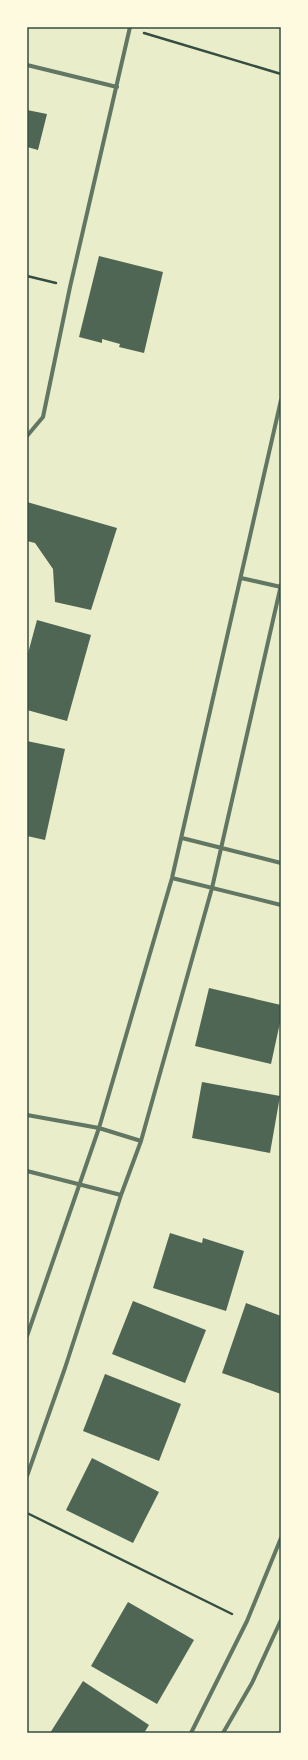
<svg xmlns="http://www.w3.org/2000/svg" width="308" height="1760" font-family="'Noto Sans',sans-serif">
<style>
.building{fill:#4f6655}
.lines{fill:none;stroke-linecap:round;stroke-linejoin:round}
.path{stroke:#344e41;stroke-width:2.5}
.minor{stroke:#617663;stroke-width:4}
.neatline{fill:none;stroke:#344e41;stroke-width:1.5}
</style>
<rect width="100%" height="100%" fill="#e9edc9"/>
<path class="building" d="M27,110L47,114L38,150L27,147Z
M99,256L163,272L144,353L119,347L120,344L102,339V343L79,337Z
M27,502L117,528L91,610L55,602L53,569L35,543L27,541Z
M37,620L91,635L67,721L27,710V657Z
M27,741L65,749L45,840L27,836Z
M209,988L281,1005V1018L271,1064L195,1046Z
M202,1082L280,1096L270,1153L192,1138Z
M170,1233L202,1243L203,1238L244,1251L226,1311L153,1288Z
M133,1301L206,1330L185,1383L112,1354Z
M246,1303L281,1316V1394L222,1373Z
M105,1374L181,1404L159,1461L83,1431Z
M92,1458L159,1492L133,1543L66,1510Z
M128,1602L194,1640L157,1704L91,1666Z
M83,1681L149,1725L144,1733H50Z"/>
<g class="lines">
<path class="path" d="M144,33L281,74
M27,276L56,283
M27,1513L232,1614"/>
<path class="minor" d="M27,65L117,87
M27,436L43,417L70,287L130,27
M241,578L281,587
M182,838L281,863
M172,878L281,905
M27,1115L99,1128L141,1141
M27,1171L121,1195
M27,1336L99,1128L172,878L281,400
M27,1476L65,1368L121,1195L141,1141L212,888L281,585
M191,1733L247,1621L281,1538
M223,1733L252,1683L281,1620"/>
</g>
<rect width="308" height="1760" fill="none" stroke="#fefae0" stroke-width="56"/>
<rect x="28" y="28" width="252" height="1704" class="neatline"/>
</svg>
